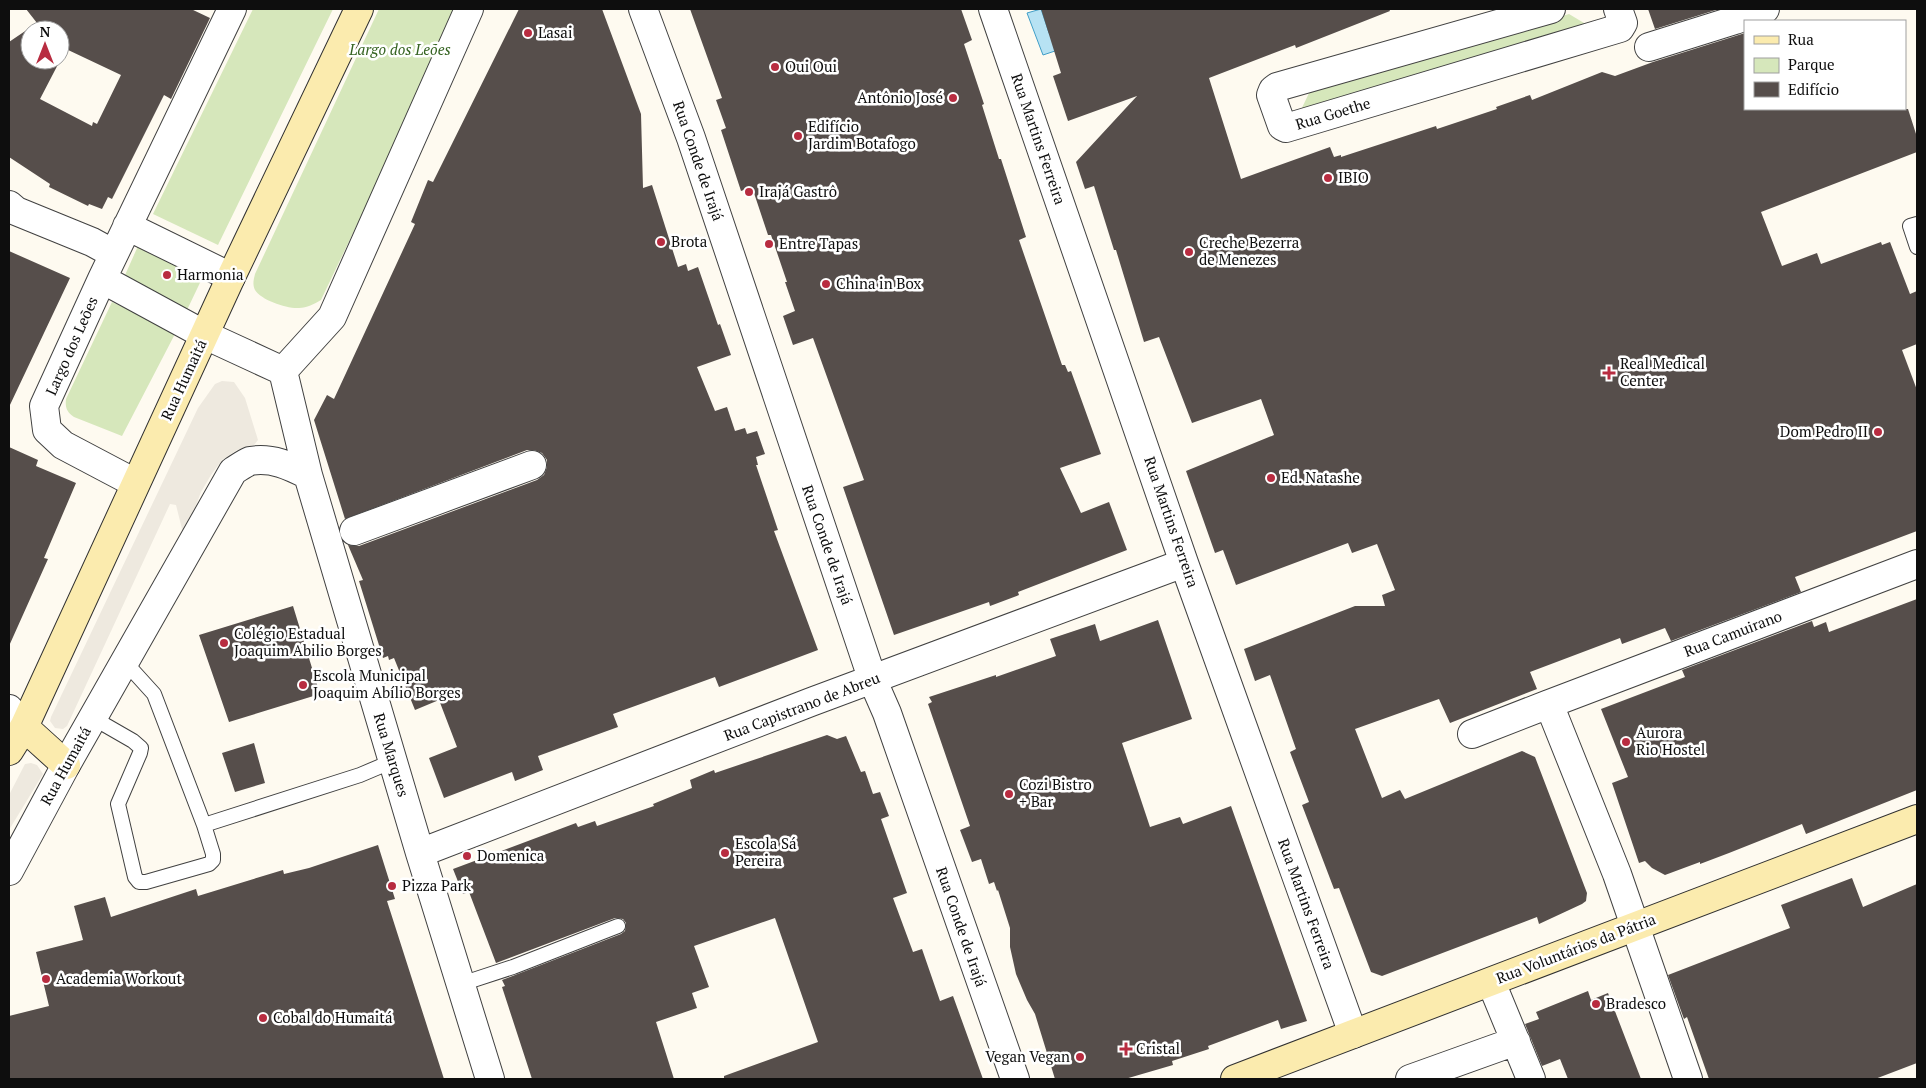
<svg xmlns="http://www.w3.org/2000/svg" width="1926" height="1088" font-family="'PT Serif',serif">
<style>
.green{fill:#d6e7bb}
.plaza{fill:#eee9df}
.water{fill:#b7e2f3;stroke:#419ec7}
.building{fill:#564e4b;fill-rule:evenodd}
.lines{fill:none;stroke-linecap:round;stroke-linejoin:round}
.service-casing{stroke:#414141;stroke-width:16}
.minor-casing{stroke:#414141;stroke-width:30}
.secondary-casing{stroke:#303030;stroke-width:30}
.service{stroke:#fff;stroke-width:14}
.minor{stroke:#fff;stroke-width:28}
.secondary{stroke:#fbebae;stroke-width:28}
.poi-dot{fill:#b82c40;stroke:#fff;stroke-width:2}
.labels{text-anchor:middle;stroke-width:5;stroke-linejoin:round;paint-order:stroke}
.poi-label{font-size:15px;fill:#0e0e0e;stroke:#fff;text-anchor:start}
.park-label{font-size:15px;font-style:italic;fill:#356321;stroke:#fff}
.street-label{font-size:15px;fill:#0e0e0e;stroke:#fff}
</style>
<rect width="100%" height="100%" fill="#fefaf0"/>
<path class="green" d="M253,9H333L218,245L153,214Z
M379,9H460L321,300C314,304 307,308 299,308C287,309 261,300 255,290C252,284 254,279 255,274Z
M1569,14L1589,26L1300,112L1310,91Z
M142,237L207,268L187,310L122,282Z
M112,302L176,332L122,436L74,417C67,412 65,408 66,399Z"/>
<path class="plaza" d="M222,381L234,382L245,398L258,440L254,445L237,450L222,460L211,475L201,492L186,532L183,533L176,505L170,504L67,726L63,729L55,728L50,721L51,717L198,408L215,384Z
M31,763L37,765L43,774L9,830V795L25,764Z"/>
<path class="water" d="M1041,9L1049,33L1061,49L1043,55L1027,13Z"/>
<path class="building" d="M26,9H191L210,18L171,99L164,95L112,199L108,197L102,209L89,204L88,206L49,187L50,184L9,157V42L37,23ZM30,30H60V60H30ZM66,49L121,75L97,124L93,122L92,126L40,99Z
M519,9H602L641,114L643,188L652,185L678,267L686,264L688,271L698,267L718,325L720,324L731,355L697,367L715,411L727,407L735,431L745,428L747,434L757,431L765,454L756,457L758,465H756L778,530L774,531L818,650L719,687L715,677L613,714L618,727L538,756L543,770L515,781L512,772L444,798L429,758L457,747L439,700L415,710L394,658L389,660L388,656L383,658L359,581L363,580L348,545L359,546L537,480L544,475L547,467V460L542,453L534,450H527L345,519L314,420L327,395L334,399L415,224L411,222L428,180L433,182Z
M690,9H961L972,40L964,44L984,104L982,105L999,159H1001L1026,237L1019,240L1062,365H1065L1068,372L1071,371L1101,454L1060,468L1081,513L1109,502L1127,550L1018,592L1019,595L990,606L989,602L894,635L843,487L864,480L813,338L793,345L783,316L795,311L785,282H787L771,235H768L752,187L741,191L721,130L726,128L716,100L722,98Z
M1041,9H1389L1390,11L1296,48L1295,45L1209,78L1241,179L1330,147L1334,157L1341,155V157L1436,126L1437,129L1497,109L1496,107L1530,95L1532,100L1602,72L1615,76L1653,62L1745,33V109H1908L1917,137V152L1761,212L1782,266L1817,253L1821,264L1881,242L1882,245L1890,242L1910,294L1917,291V344L1902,350L1917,390V531L1795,577L1801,592L1671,641L1665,628L1622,644L1620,638L1530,672L1537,689L1450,723L1439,699L1355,729L1382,798L1400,790L1405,799L1522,751L1535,757L1587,893L1586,901L1582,904L1539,924L1537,917L1382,976L1371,972L1339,888L1334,889L1302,805L1309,802L1290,752L1296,749L1270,675L1255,681L1244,649L1355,606H1385L1382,595L1395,590L1377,544L1352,553L1348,543L1236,585L1223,550L1215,553L1186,471L1274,435L1261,399L1192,423L1159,337L1144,342L1116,250H1114L1094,186L1085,189L1076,162L1137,96L1068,121L1053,76L1061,73Z
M1648,9H1719L1655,29Z
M9,251L70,278L9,407Z
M9,447L38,460L36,466L76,483L44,558L48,559L9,646Z
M1917,599V790L1806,834L1802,824L1729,853L1700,864V862L1665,875L1652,868L1645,861L1639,863L1612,783L1628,777L1601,709L1685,677L1682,670L1812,621L1814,627L1826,622L1829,632Z
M293,606L320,694L229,722L199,635Z
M1158,620L1192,719L1122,743L1150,827L1180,817L1183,824L1231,806L1307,1021L1281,1029L1278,1020L1208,1046L1209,1049L1172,1061L1173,1065L1125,1079H1055L1035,1014L1027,1000L1016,974L1010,947V928L998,890L997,891L994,882L989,884L981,859L972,862L960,830L970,826L928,704L932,702L929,697L996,675V677L1056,656L1050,639L1095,624L1100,641Z
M827,735L837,739L846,736L861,772L865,771L873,794L880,792L889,816L881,819L907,893L893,898L913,952L922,949L940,1001L953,996L983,1079H724V1076L818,1042L775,918L694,946L709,987L692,993L697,1008L656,1022L674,1079H532L502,987L505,986L502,980L621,934L625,931L626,923L623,919L615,918L496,963L469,892L463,894L453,869L576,823L578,827L595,821L597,826L654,806L653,804L692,788L690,780L714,770L715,773Z
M254,743L265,783L235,792L222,753Z
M378,845L395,899L387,901L444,1079H9V1016L49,1006L36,952L83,940L74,906L105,897L111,917L196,889L198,896L283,870L284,874L309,868Z
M1852,878L1863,907L1917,884V1063L1875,1079H1709L1687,1017L1684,1019L1668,975L1790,928L1781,905Z
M1588,991L1591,1000L1608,993L1641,1079H1568L1560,1059L1542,1066L1525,1024L1539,1019L1536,1012Z"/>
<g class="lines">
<defs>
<path id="service" d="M1917,224L1910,226L1917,247
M93,718L133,741L141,748L140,753L118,804L135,877L139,882H146L209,864L213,860V854L204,825L154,694L125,662
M204,825L360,775L393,761
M461,984L513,967L618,926"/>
<path id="minor" d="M643,9L691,138L873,681L887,713L1015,1079
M993,9L1184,563L1353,1034
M1551,9L1277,87L1273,90L1271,95L1282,126L1286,128L1620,28L1623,23L1618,9
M1649,47L1735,20L1765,9
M9,205L16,211L92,242L114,254
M127,226L231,277
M102,279L205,335L283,371
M283,371L308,475L420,853L490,1079
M283,371L332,317L469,9
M135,483L63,445L47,430L44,406L102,279L232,9
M354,531L532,465
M9,709L24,727
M1472,734L1549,704
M420,853L811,702L1184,563
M9,871L66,765L233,471C238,468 245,463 250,461C272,457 290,466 308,475
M1491,982L1531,1079
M1410,1079L1516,1041
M1688,1079L1617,874L1549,704L1917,564"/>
<path id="secondary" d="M24,727L66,765
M9,751L24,727L231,277L359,9
M1235,1079L1917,819"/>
</defs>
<use href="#service" class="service-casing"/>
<use href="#minor" class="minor-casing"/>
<use href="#secondary" class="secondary-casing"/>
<use href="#service" class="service"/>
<use href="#minor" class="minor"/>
<use href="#secondary" class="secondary"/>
</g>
<g class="poi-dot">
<circle cx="528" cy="33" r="5"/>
<circle cx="775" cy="67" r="5"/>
<circle cx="953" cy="98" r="5"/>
<circle cx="798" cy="136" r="5"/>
<circle cx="1328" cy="178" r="5"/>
<circle cx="749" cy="192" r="5"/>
<circle cx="661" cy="242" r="5"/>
<circle cx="769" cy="244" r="5"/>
<circle cx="1189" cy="252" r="5"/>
<circle cx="167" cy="275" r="5"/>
<circle cx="826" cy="284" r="5"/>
<path d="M1606.5 365.5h5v5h5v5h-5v5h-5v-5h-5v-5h5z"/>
<circle cx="1878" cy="432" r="5"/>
<circle cx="1271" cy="478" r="5"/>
<circle cx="224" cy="643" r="5"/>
<circle cx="303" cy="685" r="5"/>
<circle cx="1626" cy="742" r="5"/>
<circle cx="1009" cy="794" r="5"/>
<circle cx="725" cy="853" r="5"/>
<circle cx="467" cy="856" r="5"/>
<circle cx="392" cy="886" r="5"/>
<circle cx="46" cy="979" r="5"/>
<circle cx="1596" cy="1004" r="5"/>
<circle cx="263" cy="1018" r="5"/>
<path d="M1123.5 1041.5h5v5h5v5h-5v5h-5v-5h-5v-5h5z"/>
<circle cx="1080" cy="1057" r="5"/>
</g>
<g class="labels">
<g class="poi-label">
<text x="538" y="38">Lasai</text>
<text x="785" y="72">Oui Oui</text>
<text x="943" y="103" text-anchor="end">Antônio José</text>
<text x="808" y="132">Edifício<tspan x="808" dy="17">Jardim Botafogo</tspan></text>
<text x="1338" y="183">IBIO</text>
<text x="759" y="197">Irajá Gastrô</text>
<text x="671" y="247">Brota</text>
<text x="1199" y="248">Creche Bezerra<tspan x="1199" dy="17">de Menezes</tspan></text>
<text x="779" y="249">Entre Tapas</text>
<text x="177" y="280">Harmonia</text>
<text x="836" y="289">China in Box</text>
<text x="1620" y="369">Real Medical<tspan x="1620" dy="17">Center</tspan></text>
<text x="1868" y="437" text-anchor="end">Dom Pedro II</text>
<text x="1281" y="483">Ed. Natashe</text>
<text x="234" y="639">Colégio Estadual<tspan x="234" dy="17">Joaquim Abilio Borges</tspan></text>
<text x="313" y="681">Escola Municipal<tspan x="313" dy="17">Joaquim Abílio Borges</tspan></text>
<text x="1636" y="738">Aurora<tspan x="1636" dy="17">Rio Hostel</tspan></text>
<text x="1019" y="790">Cozi Bistro<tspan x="1019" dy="17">+ Bar</tspan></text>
<text x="735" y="849">Escola Sá<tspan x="735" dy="17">Pereira</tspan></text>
<text x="477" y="861">Domenica</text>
<text x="402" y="891">Pizza Park</text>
<text x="56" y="984">Academia Workout</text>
<text x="1606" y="1009">Bradesco</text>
<text x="273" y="1023">Cobal do Humaitá</text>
<text x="1136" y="1054">Cristal</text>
<text x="1070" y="1062" text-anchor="end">Vegan Vegan</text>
</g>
<g class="park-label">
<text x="400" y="55">Largo dos Leões</text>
</g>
<g class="street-label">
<text transform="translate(1333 114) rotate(-17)" y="5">Rua Goethe</text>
<text transform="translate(1038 139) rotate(71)" y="5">Rua Martins Ferreira</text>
<text transform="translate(698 161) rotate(71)" y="5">Rua Conde de Irajá</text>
<text transform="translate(72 346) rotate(-66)" y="5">Largo dos Leões</text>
<text transform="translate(184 380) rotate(-65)" y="5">Rua Humaitá</text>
<text transform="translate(1171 522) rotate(71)" y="5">Rua Martins Ferreira</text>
<text transform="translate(827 545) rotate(71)" y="5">Rua Conde de Irajá</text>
<text transform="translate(1733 634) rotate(-21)" y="5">Rua Camuirano</text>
<text transform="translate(802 707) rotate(-21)" y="5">Rua Capistrano de Abreu</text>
<text transform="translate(391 755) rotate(73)" y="5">Rua Marques</text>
<text transform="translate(66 766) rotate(-61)" y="5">Rua Humaitá</text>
<text transform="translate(1306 904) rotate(70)" y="5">Rua Martins Ferreira</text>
<text transform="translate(961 927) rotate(71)" y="5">Rua Conde de Irajá</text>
<text transform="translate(1576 949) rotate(-21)" y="5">Rua Voluntários da Pátria</text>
</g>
</g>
<rect width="1926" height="1088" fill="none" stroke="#0e0e0e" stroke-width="20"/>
<rect x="1744" y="20" width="162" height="90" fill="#ffffff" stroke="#9f9f9f"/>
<rect x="1754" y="36" width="25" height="8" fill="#fbebae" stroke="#9f9f9f"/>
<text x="1788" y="45" font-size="15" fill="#0e0e0e">Rua</text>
<rect x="1754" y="58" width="25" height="15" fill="#d6e7bb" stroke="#9f9f9f"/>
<text x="1788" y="70" font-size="15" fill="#0e0e0e">Parque</text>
<rect x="1754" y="82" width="25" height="15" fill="#564e4b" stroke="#9f9f9f"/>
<text x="1788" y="95" font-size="15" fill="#0e0e0e">Edifício</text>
<g transform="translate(45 45)"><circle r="24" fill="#ffffff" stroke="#9f9f9f"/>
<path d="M0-4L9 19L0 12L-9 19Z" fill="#b82c40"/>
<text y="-8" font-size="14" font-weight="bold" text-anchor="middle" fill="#0e0e0e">N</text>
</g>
</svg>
